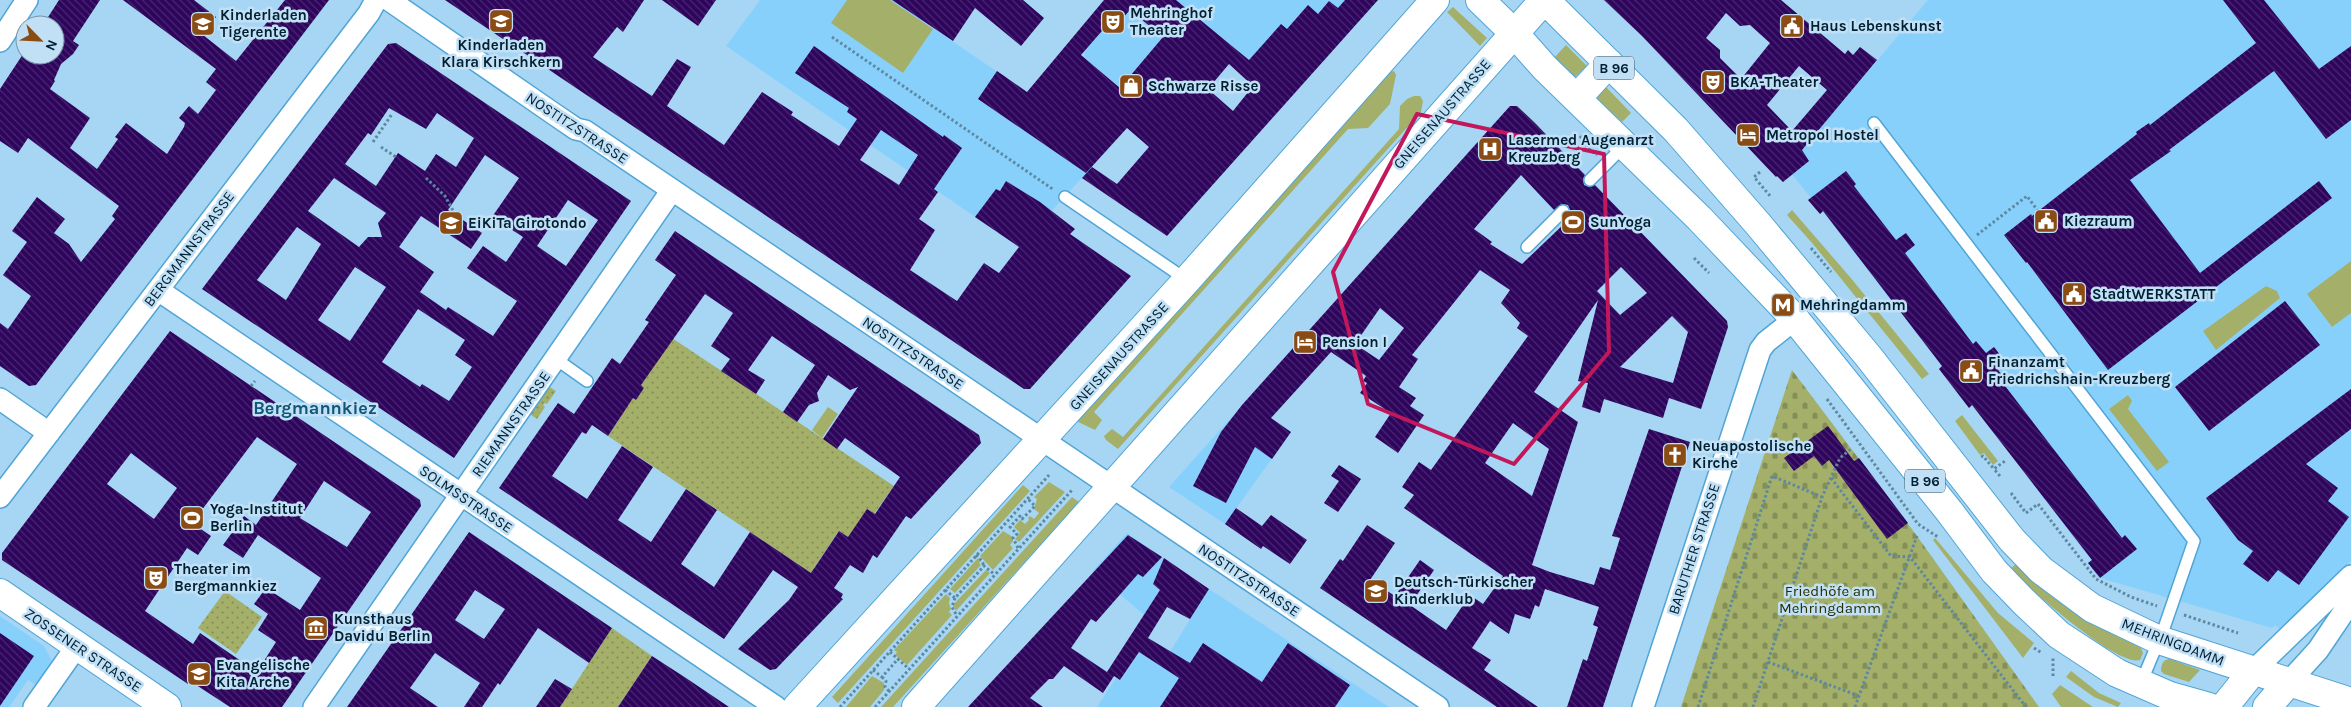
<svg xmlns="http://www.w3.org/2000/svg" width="2351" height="707" font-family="Karla,sans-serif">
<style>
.built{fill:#88d0fc}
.grass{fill:#a4b069}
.cemetery{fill:url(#cemetery-stones)}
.park{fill:url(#park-dots)}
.building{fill:url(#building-back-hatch);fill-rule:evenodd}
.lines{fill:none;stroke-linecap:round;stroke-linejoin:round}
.lane-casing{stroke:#50a5d6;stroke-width:14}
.street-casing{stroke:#50a5d6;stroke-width:24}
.secondary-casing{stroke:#50a5d6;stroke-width:30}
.primary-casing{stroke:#50a5d6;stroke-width:30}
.path{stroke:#5e88a1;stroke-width:3;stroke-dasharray:2.5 2.5;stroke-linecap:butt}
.lane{stroke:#fff;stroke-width:11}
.street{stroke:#fff;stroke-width:21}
.secondary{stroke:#fff;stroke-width:28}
.primary{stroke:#fff;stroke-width:28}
.marked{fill:none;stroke:#c2185b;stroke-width:4;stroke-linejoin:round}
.labels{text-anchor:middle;stroke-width:5;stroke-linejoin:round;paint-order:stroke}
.shield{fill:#c1e0f5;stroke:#3a5a6e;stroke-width:1}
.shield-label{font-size:14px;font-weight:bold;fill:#002134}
.poi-label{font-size:15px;font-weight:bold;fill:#002134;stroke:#c1e0f5;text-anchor:start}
.street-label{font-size:15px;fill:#002134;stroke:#c1e0f5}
.park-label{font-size:15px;fill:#282e00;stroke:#c1e0f5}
.quarter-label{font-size:18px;font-weight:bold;fill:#0f5679;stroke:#c1e0f5}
</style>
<defs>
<pattern id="cemetery-stones" width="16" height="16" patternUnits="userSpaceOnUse" patternTransform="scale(1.25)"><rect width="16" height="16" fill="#a4b069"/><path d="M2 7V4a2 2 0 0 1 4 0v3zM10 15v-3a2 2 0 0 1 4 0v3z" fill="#838f57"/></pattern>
<pattern id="park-dots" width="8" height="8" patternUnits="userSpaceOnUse" patternTransform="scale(1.25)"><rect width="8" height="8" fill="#a4b069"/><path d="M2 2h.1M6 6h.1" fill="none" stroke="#838f57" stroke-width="1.8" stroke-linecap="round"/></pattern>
<pattern id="building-back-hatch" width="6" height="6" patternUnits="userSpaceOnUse" patternTransform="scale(1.25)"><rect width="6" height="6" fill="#2e045c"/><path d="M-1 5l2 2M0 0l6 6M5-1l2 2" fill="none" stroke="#482970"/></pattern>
</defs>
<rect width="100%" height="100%" fill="#a6d6f4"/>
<path class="built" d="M760,0H892L1109,148L1019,247L726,46Z
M1104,0H1345L1338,8L1356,24L1324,61L1301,41L1269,77L1217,33L1185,69L1134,99L1084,57L1085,50Z
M1928,0H2351V561L2282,631L2275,625L2272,628L2100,578L2088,563L2091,560L1973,405L1969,408L1958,394L1960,392L1939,369L1942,366L1823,212L1820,214L1808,200L1811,198L1787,168Z
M1246,401L1291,432L1225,524L1169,487Z
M1127,533L1175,566L1144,615L1093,571Z
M1209,589L1389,707H1097L1116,678L1121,680L1139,652L1161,666Z
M0,616L44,646L51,659V665L37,686L28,680L9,707H0Z"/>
<path class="grass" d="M847,0H890L933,29L903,73L831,23Z
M1453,7L1487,38L1480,46L1447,12Z
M1566,45L1587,66L1575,77L1554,58Z
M1394,71L1396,75L1390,104L1368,128L1348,129L1094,412L1102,420L1095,430L1076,421L1350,116L1390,72Z
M1606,87L1631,113L1622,122L1596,97Z
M1414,96H1420L1423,101L1421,112L1118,449L1106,440L1104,436L1112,429L1123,437L1399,129L1400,106L1407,99Z
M1792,210L1850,277L1929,374L1922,379L1813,244L1787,215Z
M2351,261V313L2332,327L2307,294Z
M2266,286L2277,291L2280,298L2216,350L2203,331Z
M2128,395L2132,401L2128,409L2169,462L2157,471L2109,409Z
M828,407L838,414L822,438L812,430Z
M1962,415L1998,461L1993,465L1984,453L1980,455L1955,421Z
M1049,482L1065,492L1019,542L1015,539L1020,533L1014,527L1020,520L1025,524L1029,520L1028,518L1030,516L1034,519L1039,513L1034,509L1037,499L1034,497Z
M1023,485L1030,491L838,703L832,697Z
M1072,497L1079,502L893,707H881Z
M1003,531L1013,537V541L1010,545L1013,548L993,570L980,556Z
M1935,538L1998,613L2034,643L2023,658L1933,540Z
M978,558L981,561L979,563L981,565L955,593L950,589Z
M2016,564L2094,623L2141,648L2143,653L2140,660C2117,667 2028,587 2010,569Z
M986,570L990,573L956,611L953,605Z
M946,594L950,598L949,603L951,609L949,612L952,615L907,665L895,655L897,652L894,650Z
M2170,659L2200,670L2189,682L2164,674L2161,671C2161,665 2163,659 2170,659Z
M2071,671L2099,693L2121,703L2118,707L2094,697L2066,677Z
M872,676L884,683V690L870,707H846Z
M2060,685L2093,707H2061L2052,694Z"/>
<path class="cemetery" d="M1792,370L1917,536L2039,707H1681Z"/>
<path class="park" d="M672,338L894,486L874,514L848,537L838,532L814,568V575L608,436L618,421L624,392L636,400L644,388L641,385Z
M543,383L556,391L547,404L545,403L543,405L545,407L537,419L524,410Z
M225,591L262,617L236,654L198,628Z
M612,628L652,656L618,707H560Z"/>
<path class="building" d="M59,0H100L73,41L79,45L73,54L61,64L54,80L55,81L50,89L90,118L70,148L97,169L118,139L115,137L126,123L167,154L184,127L185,123L179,118L189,106L198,114L216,90L206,82L216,69L123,0H194L216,17L203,35L236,61L285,0H329L36,385L29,386L0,366V323L8,329L31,296L3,275L27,242L12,231L37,197L65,219L54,233L69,244L81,262L115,219L112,216L119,206L28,138L18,153L0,141V89L25,51V55H55V25H43Z
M445,0H644L623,32L617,27L593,57L652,96L677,59L691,67L667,106L724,145L762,92L793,112L791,115L839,146L857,119L847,112L849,108L795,73L814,46L943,137L944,135L962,148L934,189L938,192L919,219L935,230L910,270L957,301L984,263L999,273L1019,247L975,217L996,189L1000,191L1006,181L1040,202L1075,229L1070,234L1131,276L1030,389H1024ZM881,130L918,155L899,185L860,160Z
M662,0H716L698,26Z
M892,0H1023L1044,18L1021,46L975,8L953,41Z
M1104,0H1176L1249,60L1281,24L1287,29L1308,5L1318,14L1329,1L1338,8L1345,0H1378L1167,236L1082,178L1092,167L1117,184L1149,147L1127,128L1086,173L978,99L997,71L1027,92ZM1130,10L1163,37L1120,88L1081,55L1108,24L1113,29ZM1229,64L1253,86L1233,111L1208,89Z
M1604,0H1781L1845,54L1848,50L1853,55L1860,47L1877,60L1802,150L1809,161L1783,182L1777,176L1776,177L1642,36ZM1726,13L1740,26L1750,25L1770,43L1741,79L1720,58V50L1706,38ZM1799,66L1827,90L1792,131L1767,105Z
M2223,0H2264L2319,69L2351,46V120L2326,139L2274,71L2169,150L2171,151L2130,180L2200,273L2319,181L2332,198L2108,370L2027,262L2026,263L2004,235L2031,214L2032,216L2137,134L2136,132L2149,123L2150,125L2256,43Z
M396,43L631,201L454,458L202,289L388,44ZM389,108L426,129L437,113L474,138L456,167L436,154L425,171L398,153L376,186L345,164L368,133L371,135ZM485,155L519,178L492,217L523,237L506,262L483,246L467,268L517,301L493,336L448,307L446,310L420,292L434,272L399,247L421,216L471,249L482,233L448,210ZM334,178L386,213L378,223L382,237H368L359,247L308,211ZM568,200L598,220L566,266L537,246ZM297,227L321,244L286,300L257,280ZM355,267L386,287L350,341L318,320ZM418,309L465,340L455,355L472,367L449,401L422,384L420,387L382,362Z
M1510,106H1517L1535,123L1585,175L1583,179L1584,185L1589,187L1595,185L1727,321L1728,327L1701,409L1669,398L1663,418L1604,399L1600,413L1582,407L1588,383L1578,381L1598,300L1534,392L1578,422L1532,565L1550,572L1594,585L1600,567L1610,570L1620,538L1612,536L1649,429L1690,442L1603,707H1567L1583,659L1587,661L1598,627L1593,625L1599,607L1545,589L1539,607L1535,605L1530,619L1515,614L1509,634L1490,621L1472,648L1491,660L1484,670L1538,707H1497L1320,588L1340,559L1343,561L1367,525L1395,543L1370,580L1395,596L1420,560L1434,570L1410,605L1446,630L1470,595L1483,604L1503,576L1404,508L1414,495L1402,487L1419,462L1431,470L1528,336L1517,328L1520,323L1501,303L1510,290L1480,270L1412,355L1418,359L1399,387L1416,398L1410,406L1424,415L1398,453L1375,437L1391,413L1360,393L1367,383L1363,381L1366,376L1331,352L1271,418L1291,432L1272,459L1255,447L1226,503L1193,486L1221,432L1242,405ZM1521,175L1554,210L1562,204L1568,205L1570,210V213L1564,220L1566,222L1522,264L1490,244L1492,242L1474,229ZM1621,267L1647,293L1620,315L1597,291ZM1380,308L1404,328L1379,360L1355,344ZM1672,316L1688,332L1673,383L1620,367ZM1513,423L1549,449L1532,496L1485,463Z
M1846,171L1856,184L1854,186L1896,240L1906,233L1915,245L1905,253L1973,344L1976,341L1986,353L1994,347L2004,360L1996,367L2005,379L2002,382L2122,538L2125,535L2137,549L2100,578L2088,563L2092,560L1972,405L1969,408L1939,369L1942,366L1823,211L1820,214L1808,200Z
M675,231L979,435L981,443L911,519L906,516L877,558L873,555L863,573L850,565L834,588L843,594L841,598L843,599L776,669L770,670L738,649L789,600L798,587L773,570L724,639L499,488L558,403L574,414L612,358L620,364L649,322L645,320L676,275L655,260ZM705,294L733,313L711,346L730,359L721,371L756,394L765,380L748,370L772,336L815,365L783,412L797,422L809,405L819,401L817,393L828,375L850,390L858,387L823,439L837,449L845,438L900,477L875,514L867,509L848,537L839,531L811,573L750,532L714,587L681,564L717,510L686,489L651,542L618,520L653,467L622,446L587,499L552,476L582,432L586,434L592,425L608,436L633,398L636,400L644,388L641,385Z
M2285,301L2320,345L2209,431L2175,387Z
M170,331L420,500L421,506L282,707H230L190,681L188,684L2,560V553ZM257,437L297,464L256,525L244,516L223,545L243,558L258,535L321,578L300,610L266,588L254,604L268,614L258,630L276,642L257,672L200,633L193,644L145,611L187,548L198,555L211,536L192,523ZM131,453L177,488L154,519L107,484ZM324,481L371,512L347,547L300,518Z
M2351,389V429L2306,464L2338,488L2328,501L2349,517L2299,585L2278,570L2268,582L2243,564L2253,551L2238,540L2206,498Z
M1828,426L1854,461L1859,458L1908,523L1887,539L1829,460L1822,466L1814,456L1794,471L1784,458Z
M1339,465L1361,479L1338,512L1324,503L1339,481L1331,476Z
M1236,508L1262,526L1271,515L1307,540L1290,564L1263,546L1261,549L1225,524Z
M469,532L612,628L589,663L538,628L500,685L498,683L482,707H464L480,683L435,653L410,688L438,707H347ZM475,590L505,609L484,639L455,620Z
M1128,535L1162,557L1143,577L1138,574L1096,622L1091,619L1071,648L1107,672L1160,590L1153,584L1164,558L1209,589L1190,619L1167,607L1148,638L1190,663L1203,643L1262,682L1288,643L1350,685L1335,707H1160L1179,678L1139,652L1120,680L1114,676L1103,693L1064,666L1053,679H1049L1030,698L1043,707H968Z
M0,633L34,656L0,706Z
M652,656L686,678L729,707H618Z
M555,679L572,689L560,707H536Z"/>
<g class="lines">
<defs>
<path id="lane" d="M1874,123L2194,541L2164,628L2141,683
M1590,180L1625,145
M1065,197L1187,280
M1527,247L1563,211
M556,359L587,381"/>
<path id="street" d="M389,0L554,114L576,129L585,131L1438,707
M0,41L27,0
M158,290L776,707
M0,399L49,433
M0,497L369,13L376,0
M2252,672L2351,576
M2288,683L2318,650L2351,601
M34,707L77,646
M314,707L672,190
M1643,707L1760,350L1766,342L1795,319"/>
<path id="secondary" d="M0,593L167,707
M797,707L1187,280L1435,0
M916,707L1544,0
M2224,707L2252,672
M2267,707L2288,683"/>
<path id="primary" d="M1480,0L1514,33L1545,68L1699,218L1795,319L1949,511L1994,571L2025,603L2059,635L2117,673L2170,696L2209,707
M1545,0L1676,130L1758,224L1868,356L2012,540L2041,570L2092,608L2159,640L2351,702
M1577,98L1609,63"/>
</defs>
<use href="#lane" class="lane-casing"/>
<use href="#street" class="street-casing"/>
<use href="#secondary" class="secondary-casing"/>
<use href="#primary" class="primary-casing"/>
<path class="path" d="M832,37L1054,190
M1580,136L1589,149L1597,155
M373,142L392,114
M381,147L396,157
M1760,172L1754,177L1771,197
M426,178L445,196L456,216
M1977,235L2027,196L2038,211
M1811,248L1831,272
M1694,258L1709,273
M251,386L255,381
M1827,399L1918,524L1938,537
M1981,457L1983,456L1994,469
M2000,476L1994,469L2005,461
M1831,478L1891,556L1910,557L2026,707
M2011,493L2026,513L2038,504L2096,579L2131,597L2157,606
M1018,548L1013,538L1017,534L1010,527L1020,516L1022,519L1035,506L1027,498
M976,555L982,561L984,566
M945,590L955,598L984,566L994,574
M955,598L952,607L957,616
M2184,615L2238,633
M2034,648L2042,653
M890,652L909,669
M1768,662L1859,696
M873,670L882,677L898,659
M2053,676V657
M882,677L886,681L885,687L889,691
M840,707L1049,475
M875,707L1072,490
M1698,707L1772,476L1822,497
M1753,707L1822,497L1840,458L1852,448
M1855,707L1917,536"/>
<use href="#lane" class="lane"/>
<use href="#street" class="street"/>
<use href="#secondary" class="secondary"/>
<use href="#primary" class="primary"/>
</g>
<path class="marked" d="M1417,114L1604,154L1609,352L1514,464L1368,404L1333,272Z"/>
<defs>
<symbol id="school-square" viewBox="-11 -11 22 22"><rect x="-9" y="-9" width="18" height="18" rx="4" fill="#8b4c13" stroke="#c1e0f5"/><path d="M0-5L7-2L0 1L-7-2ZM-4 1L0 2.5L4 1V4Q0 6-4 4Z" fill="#fff"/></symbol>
<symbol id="theatre-square" viewBox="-11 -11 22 22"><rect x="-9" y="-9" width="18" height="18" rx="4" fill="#8b4c13" stroke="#c1e0f5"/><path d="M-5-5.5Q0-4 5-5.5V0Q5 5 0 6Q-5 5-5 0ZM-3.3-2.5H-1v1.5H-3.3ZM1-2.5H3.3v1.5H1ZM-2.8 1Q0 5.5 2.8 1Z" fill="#fff"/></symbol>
<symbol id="civic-square" viewBox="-11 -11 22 22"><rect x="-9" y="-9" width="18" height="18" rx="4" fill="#8b4c13" stroke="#c1e0f5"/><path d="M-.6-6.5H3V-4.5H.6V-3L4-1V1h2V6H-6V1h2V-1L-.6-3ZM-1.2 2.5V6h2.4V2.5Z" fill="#fff"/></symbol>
<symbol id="shop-square" viewBox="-11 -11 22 22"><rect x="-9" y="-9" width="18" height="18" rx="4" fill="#8b4c13" stroke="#c1e0f5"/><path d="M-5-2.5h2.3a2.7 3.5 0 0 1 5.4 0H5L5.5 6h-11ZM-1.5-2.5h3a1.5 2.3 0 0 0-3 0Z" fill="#fff"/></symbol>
<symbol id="hotel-square" viewBox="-11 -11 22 22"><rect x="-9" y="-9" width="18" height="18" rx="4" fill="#8b4c13" stroke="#c1e0f5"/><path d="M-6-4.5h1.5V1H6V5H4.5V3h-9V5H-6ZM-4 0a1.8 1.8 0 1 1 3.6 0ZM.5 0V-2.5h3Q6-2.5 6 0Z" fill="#fff"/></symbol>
<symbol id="hospital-square" viewBox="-11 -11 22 22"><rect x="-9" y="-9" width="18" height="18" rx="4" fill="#8b4c13" stroke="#c1e0f5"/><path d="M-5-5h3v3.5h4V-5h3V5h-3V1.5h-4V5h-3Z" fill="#fff"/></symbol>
<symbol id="stadium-square" viewBox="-11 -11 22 22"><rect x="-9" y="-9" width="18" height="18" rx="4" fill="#8b4c13" stroke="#c1e0f5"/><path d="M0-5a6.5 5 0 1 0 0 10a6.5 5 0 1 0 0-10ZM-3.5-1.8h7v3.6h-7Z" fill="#fff"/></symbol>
<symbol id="metro-square" viewBox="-11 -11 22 22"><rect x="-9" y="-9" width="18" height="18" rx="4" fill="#8b4c13" stroke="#c1e0f5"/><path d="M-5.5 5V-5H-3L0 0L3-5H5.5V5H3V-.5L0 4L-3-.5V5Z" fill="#fff"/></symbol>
<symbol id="church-square" viewBox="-11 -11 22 22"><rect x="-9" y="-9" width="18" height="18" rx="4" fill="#8b4c13" stroke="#c1e0f5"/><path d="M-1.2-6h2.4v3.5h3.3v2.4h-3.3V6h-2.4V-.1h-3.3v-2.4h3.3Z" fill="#fff"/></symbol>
<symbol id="museum-square" viewBox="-11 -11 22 22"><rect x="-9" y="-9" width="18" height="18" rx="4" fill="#8b4c13" stroke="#c1e0f5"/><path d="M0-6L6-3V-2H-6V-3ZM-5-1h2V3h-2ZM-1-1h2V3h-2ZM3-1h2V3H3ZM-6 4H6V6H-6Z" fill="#fff"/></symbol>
</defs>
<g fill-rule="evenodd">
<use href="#school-square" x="487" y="7" width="28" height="28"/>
<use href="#theatre-square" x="1099" y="8" width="28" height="28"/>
<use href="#school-square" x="189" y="10" width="28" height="28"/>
<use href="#civic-square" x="1778" y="12" width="28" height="28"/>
<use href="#theatre-square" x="1699" y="68" width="28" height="28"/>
<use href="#shop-square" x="1117" y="72" width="28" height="28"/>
<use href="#hotel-square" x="1734" y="121" width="28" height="28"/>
<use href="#hospital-square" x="1476" y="135" width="28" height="28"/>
<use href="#civic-square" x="2032" y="207" width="28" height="28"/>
<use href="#stadium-square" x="1559" y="208" width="28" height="28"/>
<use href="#school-square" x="437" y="209" width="28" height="28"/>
<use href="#civic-square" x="2060" y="280" width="28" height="28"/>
<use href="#metro-square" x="1769" y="291" width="28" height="28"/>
<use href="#hotel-square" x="1291" y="328" width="28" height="28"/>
<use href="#civic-square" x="1957" y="357" width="28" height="28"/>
<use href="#church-square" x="1661" y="441" width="28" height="28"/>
<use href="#stadium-square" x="178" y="504" width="28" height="28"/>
<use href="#theatre-square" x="142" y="564" width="28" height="28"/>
<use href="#school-square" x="1362" y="577" width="28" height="28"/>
<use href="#museum-square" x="302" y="614" width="28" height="28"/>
<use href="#school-square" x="185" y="660" width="28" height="28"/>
</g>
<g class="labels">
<g class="shield">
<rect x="1594" y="56.5" width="40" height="23" rx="4"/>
<rect x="1905" y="469.5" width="40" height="23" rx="4"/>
</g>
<g class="shield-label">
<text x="1614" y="73">B 96</text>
<text x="1925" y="486">B 96</text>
</g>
<g class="poi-label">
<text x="1130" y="18">Mehringhof<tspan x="1130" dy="17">Theater</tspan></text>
<text x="220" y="20">Kinderladen<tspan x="220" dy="17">Tigerente</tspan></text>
<text x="1810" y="31">Haus Lebenskunst</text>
<text x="501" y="50" text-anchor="middle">Kinderladen<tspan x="501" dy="17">Klara Kirschkern</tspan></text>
<text x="1730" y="87">BKA-Theater</text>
<text x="1148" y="91">Schwarze Risse</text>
<text x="1766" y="140">Metropol Hostel</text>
<text x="1508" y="145">Lasermed Augenarzt<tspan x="1508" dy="17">Kreuzberg</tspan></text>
<text x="2064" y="226">Kiezraum</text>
<text x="1590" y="227">SunYoga</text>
<text x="468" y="228">EiKiTa Girotondo</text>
<text x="2092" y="299">StadtWERKSTATT</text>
<text x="1800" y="310">Mehringdamm</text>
<text x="1322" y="347">Pension I</text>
<text x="1988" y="367">Finanzamt<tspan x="1988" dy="17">Friedrichshain-Kreuzberg</tspan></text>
<text x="1692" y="451">Neuapostolische<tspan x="1692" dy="17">Kirche</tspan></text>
<text x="210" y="514">Yoga-Institut<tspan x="210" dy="17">Berlin</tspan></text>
<text x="174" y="574">Theater im<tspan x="174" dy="17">Bergmannkiez</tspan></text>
<text x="1394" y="587">Deutsch-Türkischer<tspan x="1394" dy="17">Kinderklub</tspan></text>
<text x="334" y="624">Kunsthaus<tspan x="334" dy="17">Davidu Berlin</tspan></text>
<text x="216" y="670">Evangelische<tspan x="216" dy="17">Kita Arche</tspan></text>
</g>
<g class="street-label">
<text transform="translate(1442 114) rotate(-49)" y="5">GNEISENAUSTRASSE</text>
<text transform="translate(577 128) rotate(33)" y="5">NOSTITZSTRASSE</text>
<text transform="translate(189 249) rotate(-53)" y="5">BERGMANNSTRASSE</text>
<text transform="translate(913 353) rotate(34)" y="5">NOSTITZSTRASSE</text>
<text transform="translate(1119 356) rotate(-48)" y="5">GNEISENAUSTRASSE</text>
<text transform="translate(511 424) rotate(-55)" y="5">RIEMANNSTRASSE</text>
<text transform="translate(466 499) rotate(34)" y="5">SOLMSSTRASSE</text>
<text transform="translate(1694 549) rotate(-72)" y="5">BARUTHER STRASSE</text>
<text transform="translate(1249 580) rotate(34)" y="5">NOSTITZSTRASSE</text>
<text transform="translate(2173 642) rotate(21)" y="5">MEHRINGDAMM</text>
<text transform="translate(83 650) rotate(34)" y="5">ZOSSENER STRASSE</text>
</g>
<g class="park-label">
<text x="1830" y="596">Friedhöfe am<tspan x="1830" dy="17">Mehringdamm</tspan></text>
</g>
<g class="quarter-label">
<text x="315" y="414">Bergmannkiez</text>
</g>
</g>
<g transform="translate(40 40) rotate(114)"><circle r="24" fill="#c1e0f5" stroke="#7494a8"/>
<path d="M0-4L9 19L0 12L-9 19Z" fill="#8b4c13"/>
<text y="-8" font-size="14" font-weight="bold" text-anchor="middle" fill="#002134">N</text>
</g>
</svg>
